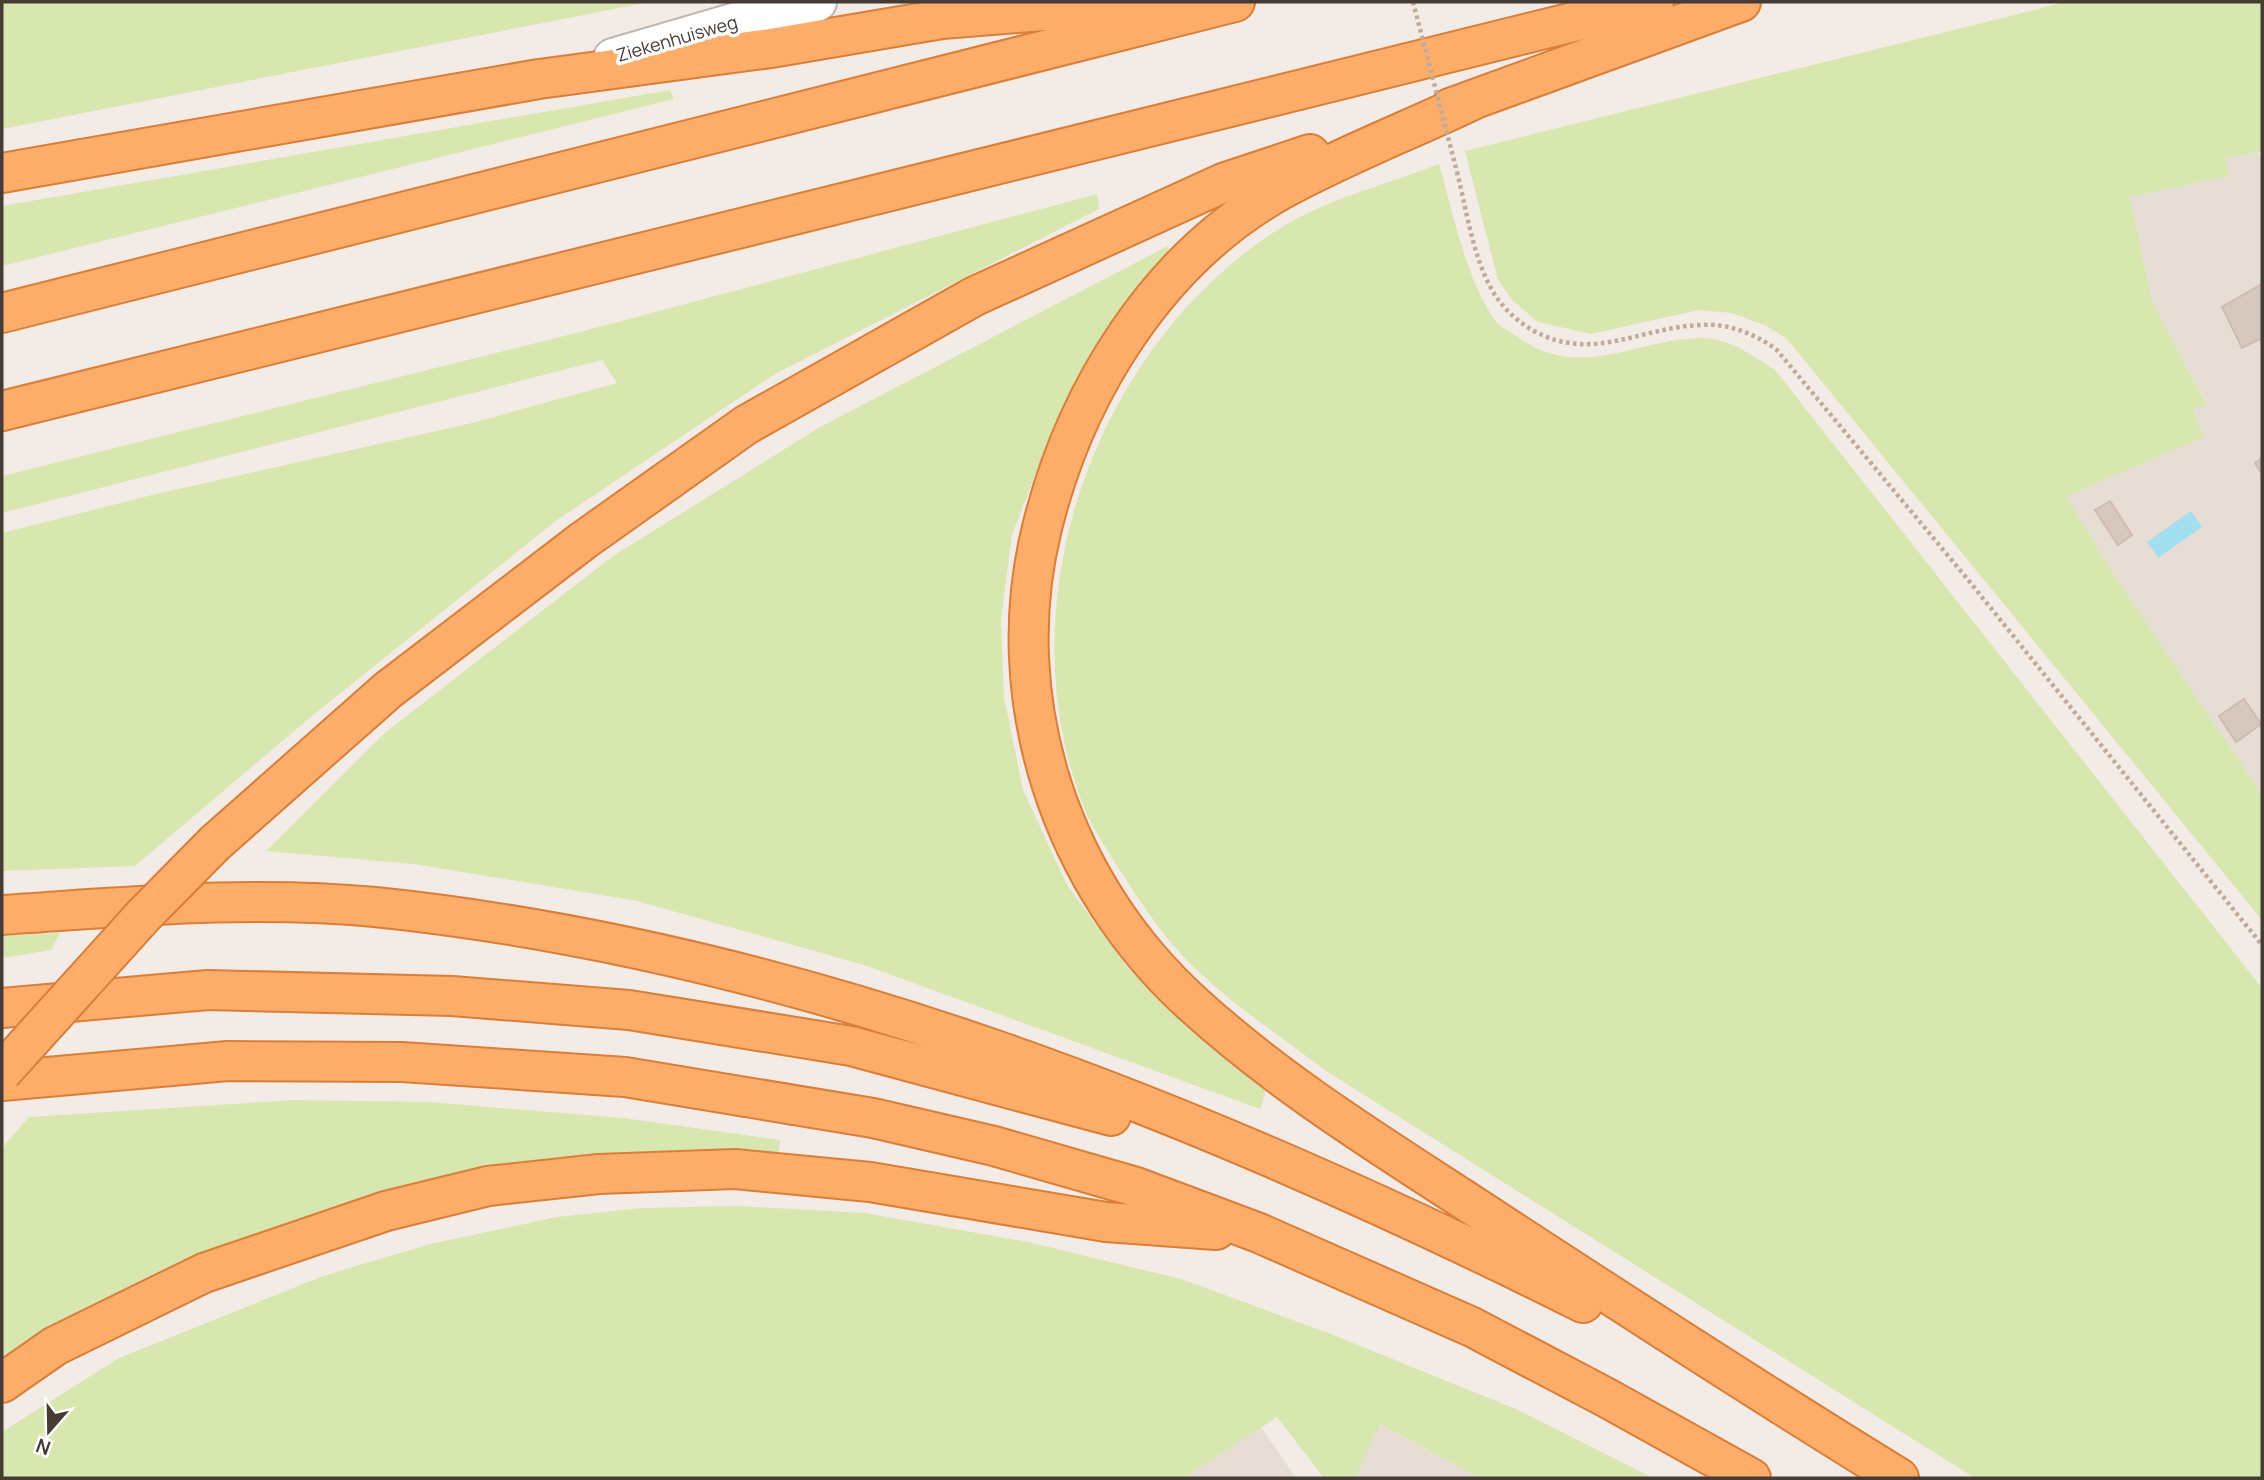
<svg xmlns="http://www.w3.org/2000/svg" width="2264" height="1480" font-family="Manrope,sans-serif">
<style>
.residential{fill:#e6ddd4}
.green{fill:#d8e6af}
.water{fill:#a3dfef}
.building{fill:#d7c8bf;stroke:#cfbcaf;stroke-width:2}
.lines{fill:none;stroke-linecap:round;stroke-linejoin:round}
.tertiary-casing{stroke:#c1b5ac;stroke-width:42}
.motorway-casing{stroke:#da7e38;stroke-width:42}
.path{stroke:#bfab9a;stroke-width:4.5;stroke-dasharray:3.5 3.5;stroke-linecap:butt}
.tertiary{stroke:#fff;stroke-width:38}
.motorway{stroke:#fbad69;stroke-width:38}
.motorway-bridge-casing{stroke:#da7e38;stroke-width:42;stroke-linecap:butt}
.path-bridge{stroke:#bfab9a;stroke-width:4.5;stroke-dasharray:3.5 3.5;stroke-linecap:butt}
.motorway-bridge{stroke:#fbad69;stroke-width:38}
.labels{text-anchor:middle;stroke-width:7;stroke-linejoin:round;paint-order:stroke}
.street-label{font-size:18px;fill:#453c35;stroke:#fff}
</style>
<rect width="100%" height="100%" fill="#f3ece6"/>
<path class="residential" d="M2258,153L2262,162V797L2109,567L2067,496L2204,437L2193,408L2206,402L2152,302L2130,197L2230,176L2226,158Z
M1379,1424L1479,1478H1355Z
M1261,1427L1296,1478H1184Z"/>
<path class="green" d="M2,2H650L2,129Z
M2066,2H2262V152L2226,158L2230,176L2130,197L2152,302L2206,403L2193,409L2204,437L2067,496L2109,567L2262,795V920L1787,339L1767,326L1732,313L1699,310L1591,334L1538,322L1512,300L1498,280L1465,151Z
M670,90L674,99L2,266V206Z
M1439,164C1454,216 1464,273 1494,319C1499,327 1511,332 1519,338C1580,381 1635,340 1699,338C1728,337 1752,355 1775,370L2262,988V1478H1975L1326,1071C1278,1034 1223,999 1181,954C1158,929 1140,901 1121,872C1109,853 1094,831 1085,810C1004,608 1091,357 1268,236C1319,201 1382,186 1439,164Z
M1097,194L1099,209L775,374L557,520L313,715L135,866L2,871V533L152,495L472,423L617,383L602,360L2,513V476L584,331Z
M1168,246L1171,257L1097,347L1046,448L1012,534L1001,620L1004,697L1023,790L1067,885L1128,968L1217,1053L1266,1091L1260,1109L864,965L637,901L414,864L266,851L387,731L613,556L820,427Z
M60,933L51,950L2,958V936Z
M294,1100L429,1102L623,1118L780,1140L779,1153H740L446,1187L2,1369V1148L29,1117Z
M737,1206L865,1213L1028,1242L1181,1279L1331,1334L1518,1410L1653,1478H1479L1380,1424L1355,1478H1324L1277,1417L1184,1478H2V1432L119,1358L323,1276L430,1244L557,1217L641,1208Z"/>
<path class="water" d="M2191,511L2202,527L2158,558L2147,542Z"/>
<path class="building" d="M2262,284V342L2260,339L2242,348L2222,307Z
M2262,458V474L2255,463Z
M2110,501L2132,535L2118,545L2095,510Z
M2244,699L2261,724L2236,742L2219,716Z"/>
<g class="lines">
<defs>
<path id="tertiary" d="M613,58L767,13L817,2"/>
<path id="motorway" d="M1473,100C1410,130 1342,156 1281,190C1157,259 1075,393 1042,528C999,701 1062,886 1194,1005C1286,1089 1395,1154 1498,1222C1631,1309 1764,1395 1899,1478
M1450,108L1741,2
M2,173L539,79L771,48L942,19L1155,2
M2,313L1235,2
M2,411L1654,2
M215,843L388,690L584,540L746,425L975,296L1223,183L1310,154
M2,915C126,907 250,895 375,907C801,951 1203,1113 1583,1303
M2,1008L208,990L452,996L629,1010L851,1046L1111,1116
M2,1081L228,1061L402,1062L625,1077L873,1118L994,1146L1136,1187L1259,1233L1472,1327L1607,1398L1751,1478
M2,1383L55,1346L204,1273L386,1211L488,1186L599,1174L735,1169L870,1182L1106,1222L1216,1230"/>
</defs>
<use href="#tertiary" class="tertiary-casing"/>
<use href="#motorway" class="motorway-casing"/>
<path class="path" d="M1457,172C1467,211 1473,260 1495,295C1505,310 1518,322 1534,331C1593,363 1640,327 1701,325C1728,323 1753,333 1776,349L1965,576L2262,945"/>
<use href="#tertiary" class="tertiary"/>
<use href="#motorway" class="motorway"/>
<defs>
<path id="motorway-bridge" d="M2,1072L143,916L215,843"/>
</defs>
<use href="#motorway-bridge" class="motorway-bridge-casing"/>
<path class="path-bridge" d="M1413,2L1457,172"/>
<use href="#motorway-bridge" class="motorway-bridge"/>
</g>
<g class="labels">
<g class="street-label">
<text transform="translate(677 39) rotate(-16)" y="6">Ziekenhuisweg</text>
</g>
</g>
<rect width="2264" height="1480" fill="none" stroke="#453c35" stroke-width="7"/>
<g transform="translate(49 1431) rotate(200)" stroke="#ffffff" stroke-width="5" paint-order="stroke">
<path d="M0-5L12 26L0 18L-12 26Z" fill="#453c35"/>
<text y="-10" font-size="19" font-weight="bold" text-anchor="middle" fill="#453c35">N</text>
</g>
</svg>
